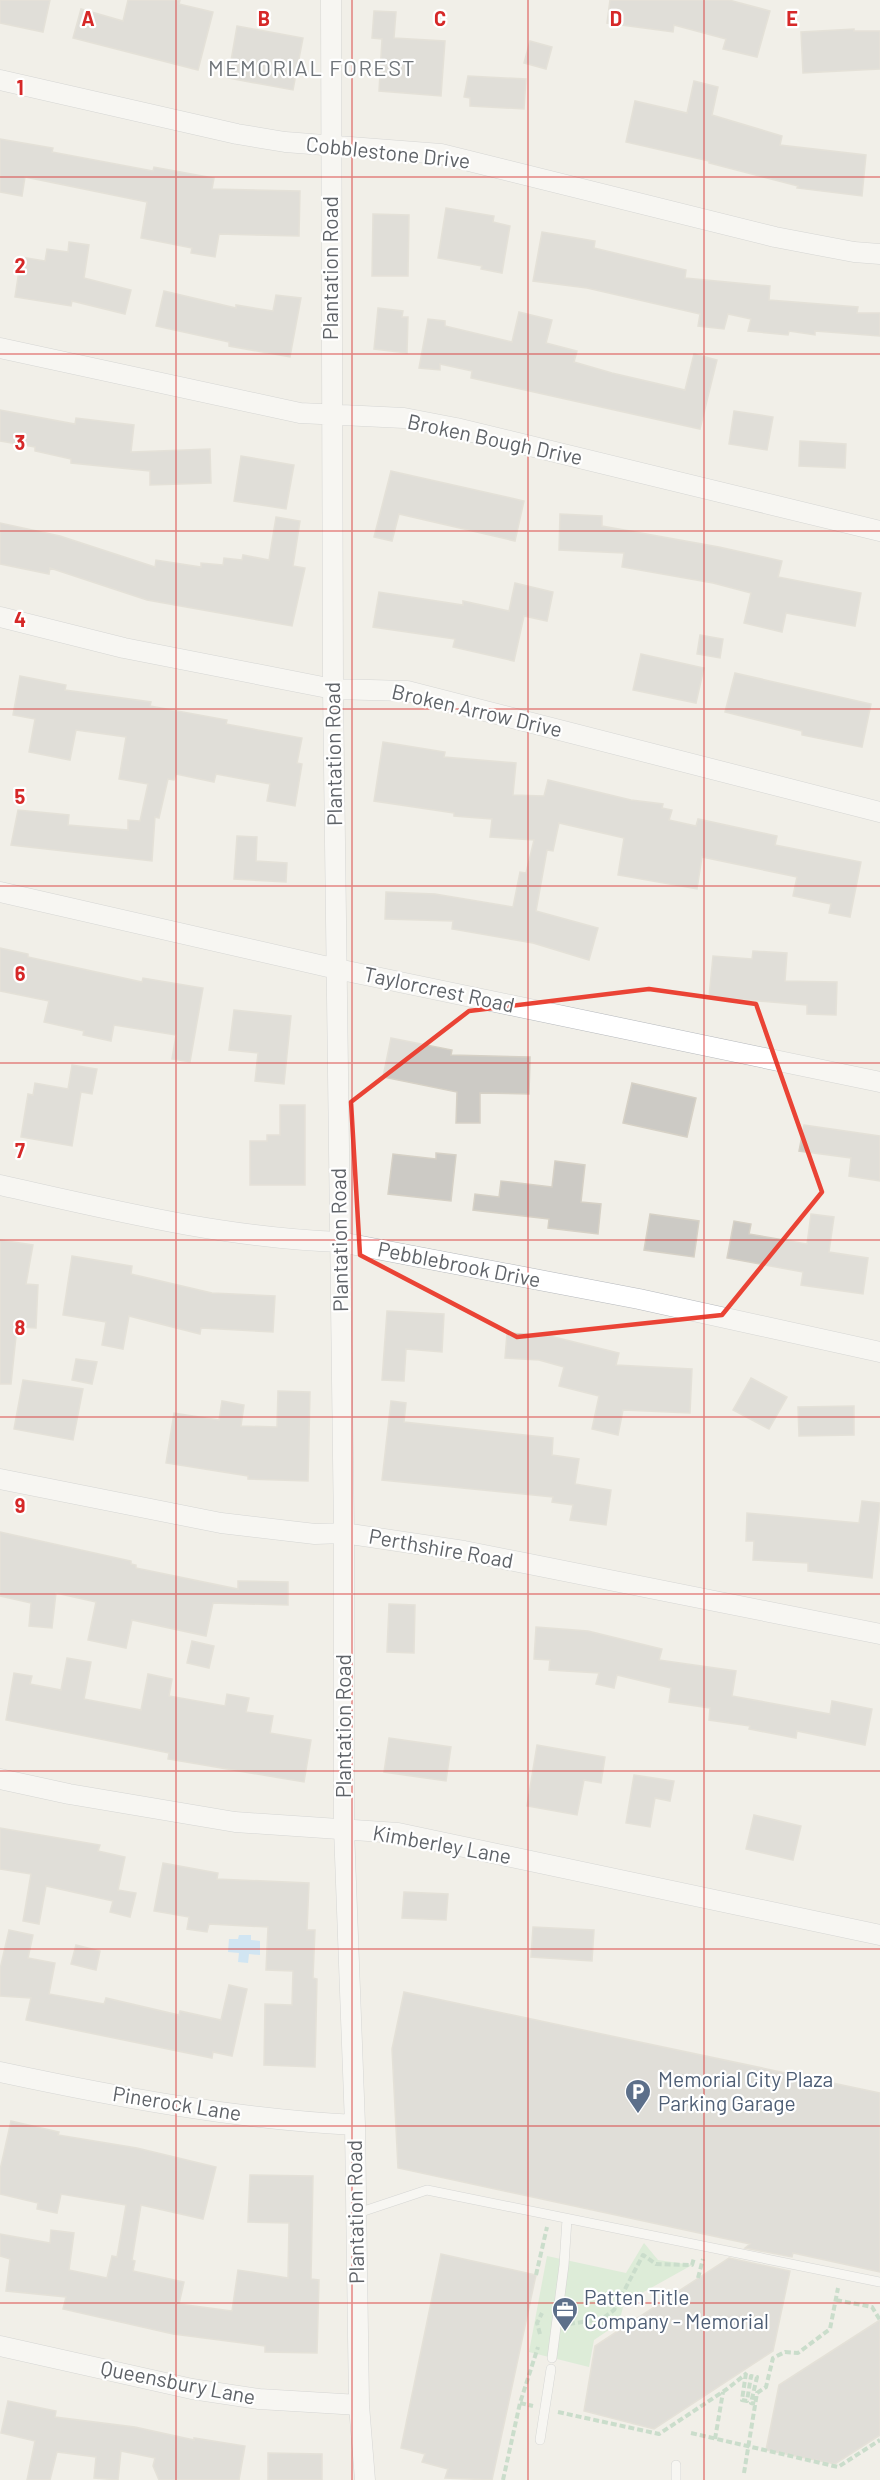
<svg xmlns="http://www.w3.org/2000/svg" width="880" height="2480" font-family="Barlow,sans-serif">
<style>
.green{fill:#c5e8c5}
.water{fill:#aadaff}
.building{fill:#cccac5;stroke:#d6d1c6;stroke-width:1.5}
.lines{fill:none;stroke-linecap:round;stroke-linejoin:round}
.service-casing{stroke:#b5b8bc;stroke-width:10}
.minor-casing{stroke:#b5b8bc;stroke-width:21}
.path{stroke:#9cc7a9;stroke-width:4;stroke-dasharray:6 3;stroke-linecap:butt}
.service{stroke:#fff;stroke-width:9}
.minor{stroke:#fff;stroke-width:20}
.marked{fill:none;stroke:#ea4335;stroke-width:4.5;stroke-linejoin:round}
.grid{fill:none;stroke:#d62828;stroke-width:1.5;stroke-opacity:0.55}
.labels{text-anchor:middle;stroke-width:4.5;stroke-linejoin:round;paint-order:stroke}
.street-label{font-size:21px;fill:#5f6368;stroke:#fff}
.service-label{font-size:21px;fill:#4e5e75;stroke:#fff;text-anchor:start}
.neighbourhood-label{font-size:22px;letter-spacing:1.5px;fill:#70757a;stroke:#fff}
.grid-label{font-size:20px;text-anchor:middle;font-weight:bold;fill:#d62828;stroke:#fff;stroke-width:4.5;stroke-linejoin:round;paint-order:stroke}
</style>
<rect width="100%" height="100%" fill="#f1efe8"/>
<path class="green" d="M644,2243L658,2260L692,2265L624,2303L619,2323L594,2340L589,2367L529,2352L547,2256L626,2273Z"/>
<path class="water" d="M239,1935H251V1940L260,1941V1955L249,1954L248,1963L238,1962L239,1953L228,1952L229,1939H238Z"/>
<path class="building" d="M0,0H50L43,32L0,23Z
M128,0H180L179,4L213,12L198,70L73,38L81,9L123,21Z
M610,0H729L770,11L757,57L723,49L726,39L674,25L673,32L607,23Z
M374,11L396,12L394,38L445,41L441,96L379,91L382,39L372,38Z
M237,26L303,38L293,90L228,78Z
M854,29V31H880V69L803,73L801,32Z
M530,41L552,47L546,69L524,63Z
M468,76L526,79L524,109L470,106V98L464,97Z
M694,81L718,87L712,115L782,136L780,145L866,155L862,196L797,188L798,186L709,163V161L626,142L635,101L687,113Z
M0,139L53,148L52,152L153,171L154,167L214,178L212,189L300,191L299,236L219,234L215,257L191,253L192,248L141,238L147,202L25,177L22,196L0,192Z
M446,208L494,216L493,222L510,226L502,273L481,269L482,266L438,258Z
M373,214L409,215L408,276H372Z
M542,232L595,241L594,248L686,270L685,278L770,286L769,300L858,307L857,313H880V336L815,331V335L789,331L788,335L748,331L751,319L728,314L724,329L698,326L700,314L587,288L533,281Z
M69,242L89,245L84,278L131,290L125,314L72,301L71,306L15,297L21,257L45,261L47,249L68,252Z
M164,291L236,308V305L273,311L276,295L301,298L290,357L229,346V342L156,326Z
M378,308L403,311L402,317H408L407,353L374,349Z
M519,312L552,320L546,343L577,351L574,362L612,373L685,390L694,354L717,360L700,429L471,378L472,371L440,364V370L419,368L428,319L445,321V326L512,342Z
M0,410L75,424L76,418L134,425L131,452L210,449L211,483L150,485V471L71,463V459L35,451V447L0,441Z
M734,411L773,417L767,450L729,444Z
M800,441L846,444L845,468L799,466Z
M241,456L294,465L286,509L234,501Z
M391,471L524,501L515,541L399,514L392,541L374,537Z
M560,514L602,516V526L719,547L782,561L778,577L861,593L855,626L786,613L782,632L744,623L751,593L713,583L622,567L624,553L559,550Z
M276,517L300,521L293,566L305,568L292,626L147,600L50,568L49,574L0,564V523L60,536L155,567L156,560L201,567V563L223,565L224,558L242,560L243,555L269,560Z
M515,583L553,592L547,621L524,616L514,661L453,647L455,639L373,627L379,592L463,605V601L509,611Z
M700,635L723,639L720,658L697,654Z
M641,654L704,668L696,703L633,690Z
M735,673L871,704L862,747L802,735V731L725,712Z
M20,676L66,685L65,690L151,702L150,706L227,720L226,724L302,738L297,763L302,764L295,806L267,801L270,784L216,774L214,782L176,774L174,780L168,779L159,818L155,817L152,861L11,845L18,810L69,815L68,825L128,830V820L140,821L148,784L119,779L126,737L76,730L70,760L29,752L35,719L13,715Z
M383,742L445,752L444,757L516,763L513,795L544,796L548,780L631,800L663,804L662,808L672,810L669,820L696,826L698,819L777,836L775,845L861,862L850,917L829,913L831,904L793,896L797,877L702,857L697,889L618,875L624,838L559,823L553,851L547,850L536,911L598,928L589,960L533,943L452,929L453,921L385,919L386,892L435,894L513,907L520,872L526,873L534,840L490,837L492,819L454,816V813L374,801Z
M237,836L257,837L256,861L287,863L286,882L234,879Z
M0,948L28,954V957L142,982L143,978L203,988L190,1062L172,1059L176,1035L114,1025L111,1041L83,1035L84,1031L44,1022L49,1001L0,991Z
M753,951L787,953L785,981L837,982L836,1015L807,1014V1005L709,997L713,956L752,959Z
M234,1010L291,1016L284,1084L255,1081L258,1053L229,1050Z
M391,1038L452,1050L451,1055L530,1057L529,1094L480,1093V1123H456L457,1092L383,1077Z
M72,1065L97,1069L92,1094L81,1092L72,1146L21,1137L28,1094L33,1095L35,1083L68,1089Z
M632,1083L696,1098L687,1137L623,1123Z
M280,1105H305V1185H250V1141H267V1135H280Z
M804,1125L880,1136V1181L849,1176L851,1158L799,1151Z
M436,1153L456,1155L451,1201L388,1194L393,1154L436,1159Z
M555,1161L585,1165L581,1202L601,1204L598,1234L548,1228L549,1219L473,1210L475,1194L499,1197L501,1181L552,1187Z
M650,1214L699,1221L694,1257L644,1250Z
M811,1214L834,1217L829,1252L868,1258L863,1294L801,1285L803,1272L727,1258L734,1221L751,1224L749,1234L807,1244Z
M0,1240L33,1245L26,1284L38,1285L36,1328L17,1327L11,1384H0Z
M72,1256L132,1266L131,1274L212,1293L275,1296L273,1332L201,1328L200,1334L129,1316L123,1349L102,1345L106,1322L63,1315Z
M387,1311L444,1314L442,1352L406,1349L404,1381L382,1380Z
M507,1333L550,1336L619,1353L616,1365L692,1369L690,1413L623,1410L618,1435L592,1429L599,1396L559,1386L564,1367L539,1360L505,1358Z
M76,1359L97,1362L92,1384L72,1380Z
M751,1378L787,1397L769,1429L733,1410Z
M23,1380L83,1389L73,1440L14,1429Z
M278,1391L310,1392L308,1481L248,1479V1476L166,1463L174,1413L219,1420L222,1401L244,1405L241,1426L277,1427Z
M391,1401L406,1403L404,1422L553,1438L552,1455L579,1459L575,1484L611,1490L606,1525L570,1520L573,1505L552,1502L553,1497L382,1480Z
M854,1406V1435L799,1436L798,1407Z
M862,1501L880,1503L872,1578L808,1571V1563L753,1560L754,1541H746L747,1513L859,1523Z
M0,1532L131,1561V1564L136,1565V1568L238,1589V1581L288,1582V1605L213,1603L206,1636L132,1620L126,1648L88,1640L96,1602L56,1593L52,1628L29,1626L31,1603L0,1596Z
M389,1604L415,1605L414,1653L387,1652Z
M536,1627L588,1631L662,1649L659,1660L736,1671L732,1696L830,1714L832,1701L872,1709L865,1745L797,1731L796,1738L749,1729L750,1726L709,1720L710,1708L669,1702L671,1688L617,1675L614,1688L596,1684L599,1673L549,1670L550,1660L534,1659Z
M192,1641L214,1646L209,1668L187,1663Z
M67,1658L91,1662L84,1699L141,1710L148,1674L172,1679L169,1696L225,1706L227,1694L249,1698L246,1712L273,1716L270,1733L311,1740L304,1782L168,1759L169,1753L6,1720L14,1673L32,1676L30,1684L61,1690Z
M389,1738L451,1747L446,1781L384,1772Z
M537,1745L605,1757L601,1783L584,1780L577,1815L527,1806Z
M634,1775L674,1781L670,1801L655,1798L650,1827L626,1823Z
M754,1815L801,1826L793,1860L746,1849Z
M0,1828L100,1845L98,1851L125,1857L118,1890L136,1893L130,1917L110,1912L113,1901L46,1886L39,1924L23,1921L31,1874L0,1869Z
M163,1863L218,1873L217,1879L309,1883L307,1930H315L313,1978L317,1979L315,2067L264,2065L265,2004L292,2005L293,1971L266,1970L268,1927L209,1924L207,1932L187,1929L189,1917L154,1911Z
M404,1892L448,1894L446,1920L402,1918Z
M533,1927L594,1930L592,1961L531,1957Z
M9,1930L33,1935L28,1958L55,1963L49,1994L104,2004L106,1998L179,2015L180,2011L221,2020L229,1985L247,1989L232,2056L213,2052L212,2058L26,2020L31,1998L0,1996V1969Z
M76,1945L100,1951L96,1970L71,1964Z
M404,1992L880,2093V2272L793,2253L792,2257L745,2248L750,2244L398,2168L392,2049Z
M11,2121L59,2132L58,2135L137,2148L216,2167L203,2219L141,2205L132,2260L135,2261L133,2271L184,2282L179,2304L232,2311L238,2270L288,2278L289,2223L248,2222L250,2175L313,2176L311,2279L319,2280L317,2353L265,2352V2346L173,2334L63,2309L66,2297L6,2291L10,2259L0,2256V2234L50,2243L51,2230L74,2233L69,2270L107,2278L112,2256L117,2257L126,2205L61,2194L57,2213L37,2209L38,2203L0,2194V2170Z
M441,2254L536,2275L492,2480L445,2478L448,2469L422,2462L425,2454L401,2448Z
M729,2258L790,2271L773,2351L654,2429L584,2411L595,2346Z
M880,2320V2435L835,2464L766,2450L779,2385Z
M8,2401L56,2411L55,2417L135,2427L194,2440V2438L245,2446L239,2480H159L153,2466L155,2458L121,2451L118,2480L94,2478L96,2457L57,2452L50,2480H27L35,2441L1,2433Z
M268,2453L322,2454V2480H268Z"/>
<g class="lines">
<defs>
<path id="service" d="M355,2214L427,2190L880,2282
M552,2358L564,2265L567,2219
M540,2440L551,2369
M676,2480V2465"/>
<path id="minor" d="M331,0L333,689L344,1533V1829L355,2125L359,2405L365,2480
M0,80L237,134L285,142L441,154L775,237L854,252L880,254
M0,348L300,413L404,418L456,428L880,531
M0,617L124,648L333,689L407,691L880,812
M0,892L337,969L880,1082
M0,1185C112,1210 225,1238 340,1242L639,1299L880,1352
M0,1479L221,1523L315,1534L344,1533L464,1551L880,1634
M0,1779L69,1794L235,1822L398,1833L880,1935
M0,2072C117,2097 235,2119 355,2125
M0,2346L192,2389L259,2399L359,2405"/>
</defs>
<use href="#service" class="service-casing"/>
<use href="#minor" class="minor-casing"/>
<path class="path" d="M536,2275L547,2227
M698,2278L703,2259
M836,2300L872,2307L880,2320
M569,2324L602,2319L614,2310L643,2255L656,2264L692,2265L694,2258
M540,2334L537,2323L542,2313
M746,2373L742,2400L747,2401L751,2376L757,2377L751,2403L755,2404
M520,2403L533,2406
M558,2412L659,2434L727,2389L747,2373
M691,2433L838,2467L880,2440
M715,2439L723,2392
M744,2473L757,2393L766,2387L773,2358L785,2352L798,2353L830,2329L838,2288
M503,2480L520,2403L538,2347"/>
<use href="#service" class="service"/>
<use href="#minor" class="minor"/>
</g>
<path d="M0 0H880V2480H0ZM649,989L756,1004L822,1192L722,1315L517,1337L360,1255L351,1102L469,1011Z" fill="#f1efe8" fill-opacity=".55" fill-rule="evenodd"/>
<path class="marked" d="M649,989L756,1004L822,1192L722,1315L517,1337L360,1255L351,1102L469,1011Z"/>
<path class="grid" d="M176,0V2480M352,0V2480M528,0V2480M704,0V2480M0,177H880M0,354H880M0,531H880M0,709H880M0,886H880M0,1063H880M0,1240H880M0,1417H880M0,1594H880M0,1771H880M0,1949H880M0,2126H880M0,2303H880"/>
<defs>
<symbol id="parking-pin" viewBox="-11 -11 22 30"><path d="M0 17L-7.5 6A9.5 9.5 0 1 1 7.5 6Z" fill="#5c6f8a" stroke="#fff"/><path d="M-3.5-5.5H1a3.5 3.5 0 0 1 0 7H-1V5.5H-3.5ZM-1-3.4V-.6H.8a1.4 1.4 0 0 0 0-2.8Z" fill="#fff"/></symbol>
<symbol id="office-pin" viewBox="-11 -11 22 30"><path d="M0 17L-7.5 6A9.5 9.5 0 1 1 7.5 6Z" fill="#5c6f8a" stroke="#fff"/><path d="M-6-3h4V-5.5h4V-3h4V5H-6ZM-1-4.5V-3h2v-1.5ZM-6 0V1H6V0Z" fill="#fff"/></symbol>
</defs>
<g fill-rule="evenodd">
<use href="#parking-pin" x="623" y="2077" width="30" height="40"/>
<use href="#office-pin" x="550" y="2295" width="30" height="40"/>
</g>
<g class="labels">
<g class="street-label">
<text transform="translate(388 153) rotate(6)" y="7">Cobblestone Drive</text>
<text transform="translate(331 268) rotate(-90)" y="7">Plantation Road</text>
<text transform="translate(495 440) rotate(12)" y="7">Broken Bough Drive</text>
<text transform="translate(477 711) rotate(13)" y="7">Broken Arrow Drive</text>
<text transform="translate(334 754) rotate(-91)" y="7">Plantation Road</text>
<text transform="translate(439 990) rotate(12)" y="7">Taylorcrest Road</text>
<text transform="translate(340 1240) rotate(-91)" y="7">Plantation Road</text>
<text transform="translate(459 1265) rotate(11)" y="7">Pebblebrook Drive</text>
<text transform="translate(441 1549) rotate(10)" y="7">Perthshire Road</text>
<text transform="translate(344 1726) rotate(-90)" y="7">Plantation Road</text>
<text transform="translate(442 1845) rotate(10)" y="7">Kimberley Lane</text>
<text transform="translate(177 2104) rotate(9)" y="7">Pinerock Lane</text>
<text transform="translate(356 2212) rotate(-91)" y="7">Plantation Road</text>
<text transform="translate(178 2383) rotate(11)" y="7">Queensbury Lane</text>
</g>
<g class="service-label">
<text x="658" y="2087">Memorial City Plaza<tspan x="658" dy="24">Parking Garage</tspan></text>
<text x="584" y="2305">Patten Title<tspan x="584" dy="24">Company - Memorial</tspan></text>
</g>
<g class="neighbourhood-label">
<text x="312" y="76">MEMORIAL FOREST</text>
</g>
</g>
<g class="grid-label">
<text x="88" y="26">A</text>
<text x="264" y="26">B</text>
<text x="440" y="26">C</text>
<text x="616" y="26">D</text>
<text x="792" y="26">E</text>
<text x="20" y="95">1</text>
<text x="20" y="273">2</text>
<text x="20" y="450">3</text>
<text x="20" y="627">4</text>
<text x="20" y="804">5</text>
<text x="20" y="981">6</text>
<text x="20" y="1158">7</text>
<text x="20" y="1335">8</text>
<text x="20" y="1513">9</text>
</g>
</svg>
